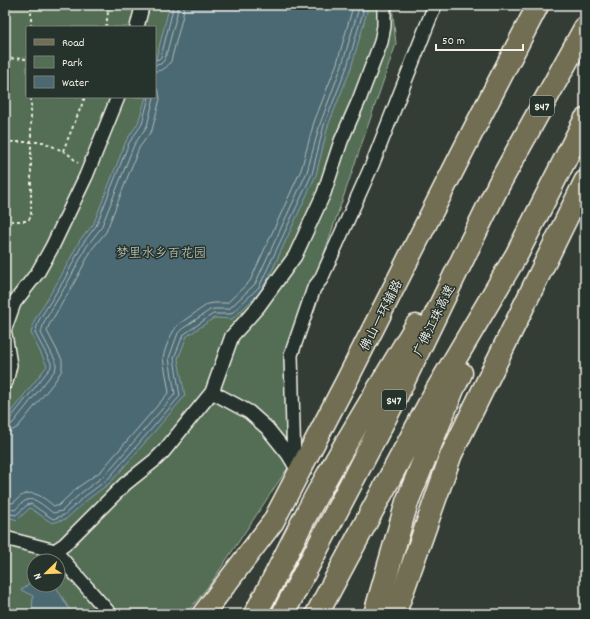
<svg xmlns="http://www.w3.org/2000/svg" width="590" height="619" font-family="Dekko,'LXGW WenKai TC',sans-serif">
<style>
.green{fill:#526e55;stroke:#a3b09e;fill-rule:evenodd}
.water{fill:#4c6972;stroke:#8f9fa1}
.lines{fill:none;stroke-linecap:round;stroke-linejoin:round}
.shore{stroke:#b1bbb9;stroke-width:1}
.minor-casing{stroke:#f4f1e8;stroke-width:16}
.primary-casing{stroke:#f4f1e8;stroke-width:24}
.motorway-casing{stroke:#f4f1e8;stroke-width:25}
.path{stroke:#f4f1e8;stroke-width:2;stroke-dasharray:3 3;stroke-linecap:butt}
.minor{stroke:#26332d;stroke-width:13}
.primary{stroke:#726e52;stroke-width:21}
.motorway{stroke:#726e52;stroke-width:22}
.labels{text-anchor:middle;stroke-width:3;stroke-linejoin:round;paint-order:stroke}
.shield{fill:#26332d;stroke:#b6b8b0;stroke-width:1}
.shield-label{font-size:12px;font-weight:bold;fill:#f4f1e8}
.park-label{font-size:13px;fill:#b3bdad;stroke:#26332d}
.street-label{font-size:13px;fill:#f4f1e8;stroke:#26332d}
</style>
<rect width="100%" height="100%" fill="#343d35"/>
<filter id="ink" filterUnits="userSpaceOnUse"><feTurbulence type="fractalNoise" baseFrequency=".025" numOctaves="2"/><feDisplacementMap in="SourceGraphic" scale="8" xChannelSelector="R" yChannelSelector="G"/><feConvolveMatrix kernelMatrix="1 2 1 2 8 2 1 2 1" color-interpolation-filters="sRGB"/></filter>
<g filter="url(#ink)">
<path class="green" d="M5,5H392L396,44L297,332L289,466L211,583L186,614H5ZM27,27H155V97H27ZM34,561H58V585H34Z"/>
<path class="water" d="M169,5H367V12L351,68L328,126L316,175L263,290L232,319L214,318L187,336L178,359L185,396L111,482L87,500L66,519L52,523L30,508L17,520L5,516V419L47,366L31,333L35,319L60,278L80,240L93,225L126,141L138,123L146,97H155V63L168,12Z
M34,580V585H55L72,614H32L33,596L21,590Z"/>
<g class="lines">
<path class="shore" d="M155,60L159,59L161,57L172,13V5
M155,65L161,64L165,59L177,14L178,5
M155,71C162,71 167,68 171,61L183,15L184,5
M5,421L10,419L51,367V363L35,333L39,320L64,280L83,243L96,226L129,143L142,124L149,97
M5,426L9,425L13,423L55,370L56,366V362L41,333L44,322L68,282L87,246L101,228L134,145L147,126L154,97
M5,432L11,431L18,427L55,381L62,370V360L47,331L49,325L73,285L92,249L106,232L139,148L152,130L160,99L159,92L155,86
M5,502L13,503C17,500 20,496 23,495C35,489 46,500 54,506H58L77,488L101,471L169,392L163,358C165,348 172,330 179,324L208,304L214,303H227L250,281L301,170L314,122L337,63L352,10V5
M5,508L15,510C18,507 21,503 25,501C34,495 46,508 53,513L62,511L81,493L105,475L175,394L169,358L178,333L182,329L210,310L214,309H229L255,284L307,172L320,124L342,65L358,11V5
M5,513L16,515L27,505L31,504L53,519L64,515L84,497L108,479L180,396L174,358L183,335L213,314H231L259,287L312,174L324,125L347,67L363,12V5"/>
<defs>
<path id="minor" d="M137,27L141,11L140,5
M5,328L14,303L38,272L52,247L86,176L118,97
M5,334L10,365L6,382L5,383
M212,392L249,412L267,428L288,454L294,464
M294,464L291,355L314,288L321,279L372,165L435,5
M5,538L55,551L64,545L125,484L155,460L164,451L212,392L232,336L258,307L295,256L324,193L341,141L359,100L381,42L384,26V5
M55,551L110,614"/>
<path id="primary" d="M203,614L273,522L346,382L474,129L538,5
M395,614L451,455L585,181"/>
<path id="motorway" d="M255,614C278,573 297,530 320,489C350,434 384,380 416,326
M283,614L393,403L499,184L585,28
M317,614L435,393L517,254L585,120
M375,614L407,502L453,389L461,373"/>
</defs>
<use href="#minor" class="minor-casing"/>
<use href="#primary" class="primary-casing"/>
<use href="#motorway" class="motorway-casing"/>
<path class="path" d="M31,27V5
M106,27L109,5
M5,58L27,59
M5,142H43L67,153L78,163
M63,151L85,97
M5,221H27L31,217V97"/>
<use href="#minor" class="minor"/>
<use href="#primary" class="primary"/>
<use href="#motorway" class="motorway"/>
</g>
</g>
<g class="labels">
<g class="shield">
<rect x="530" y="96" width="24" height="20" rx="3"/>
<rect x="382" y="390" width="24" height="20" rx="3"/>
</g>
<g class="shield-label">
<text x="542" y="110">S47</text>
<text x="394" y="404">S47</text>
</g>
<g class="park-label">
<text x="161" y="257">梦里水乡百花园</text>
</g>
<g class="street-label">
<text transform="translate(380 315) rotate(-63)" y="5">佛山一环辅路</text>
<text transform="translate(433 320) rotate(-64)" y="5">广佛江珠高速</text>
</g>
</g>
<rect width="590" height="619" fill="none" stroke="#26332d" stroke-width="20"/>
<rect x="10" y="10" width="570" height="599" fill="none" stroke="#f4f1e8" stroke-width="1.5" filter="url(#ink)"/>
<rect x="26" y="26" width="130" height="72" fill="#26332d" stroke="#787f78"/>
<rect x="34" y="39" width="20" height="6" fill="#726e52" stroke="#787f78"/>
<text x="62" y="46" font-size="12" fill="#f4f1e8">Road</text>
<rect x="34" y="56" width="20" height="12" fill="#526e55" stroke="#787f78"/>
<text x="62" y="66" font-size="12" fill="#f4f1e8">Park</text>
<rect x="34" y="76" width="20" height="12" fill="#4c6972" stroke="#787f78"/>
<text x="62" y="86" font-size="12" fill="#f4f1e8">Water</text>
<g transform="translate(46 573) rotate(247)"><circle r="19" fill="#26332d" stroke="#787f78"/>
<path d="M0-3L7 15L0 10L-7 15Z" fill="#ffd166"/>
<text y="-6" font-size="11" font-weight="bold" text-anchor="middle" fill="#f4f1e8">N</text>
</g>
<path d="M436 44v6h87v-6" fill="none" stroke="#f4f1e8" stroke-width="2"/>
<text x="442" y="44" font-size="12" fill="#f4f1e8" stroke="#26332d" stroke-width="3" paint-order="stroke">50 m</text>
</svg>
